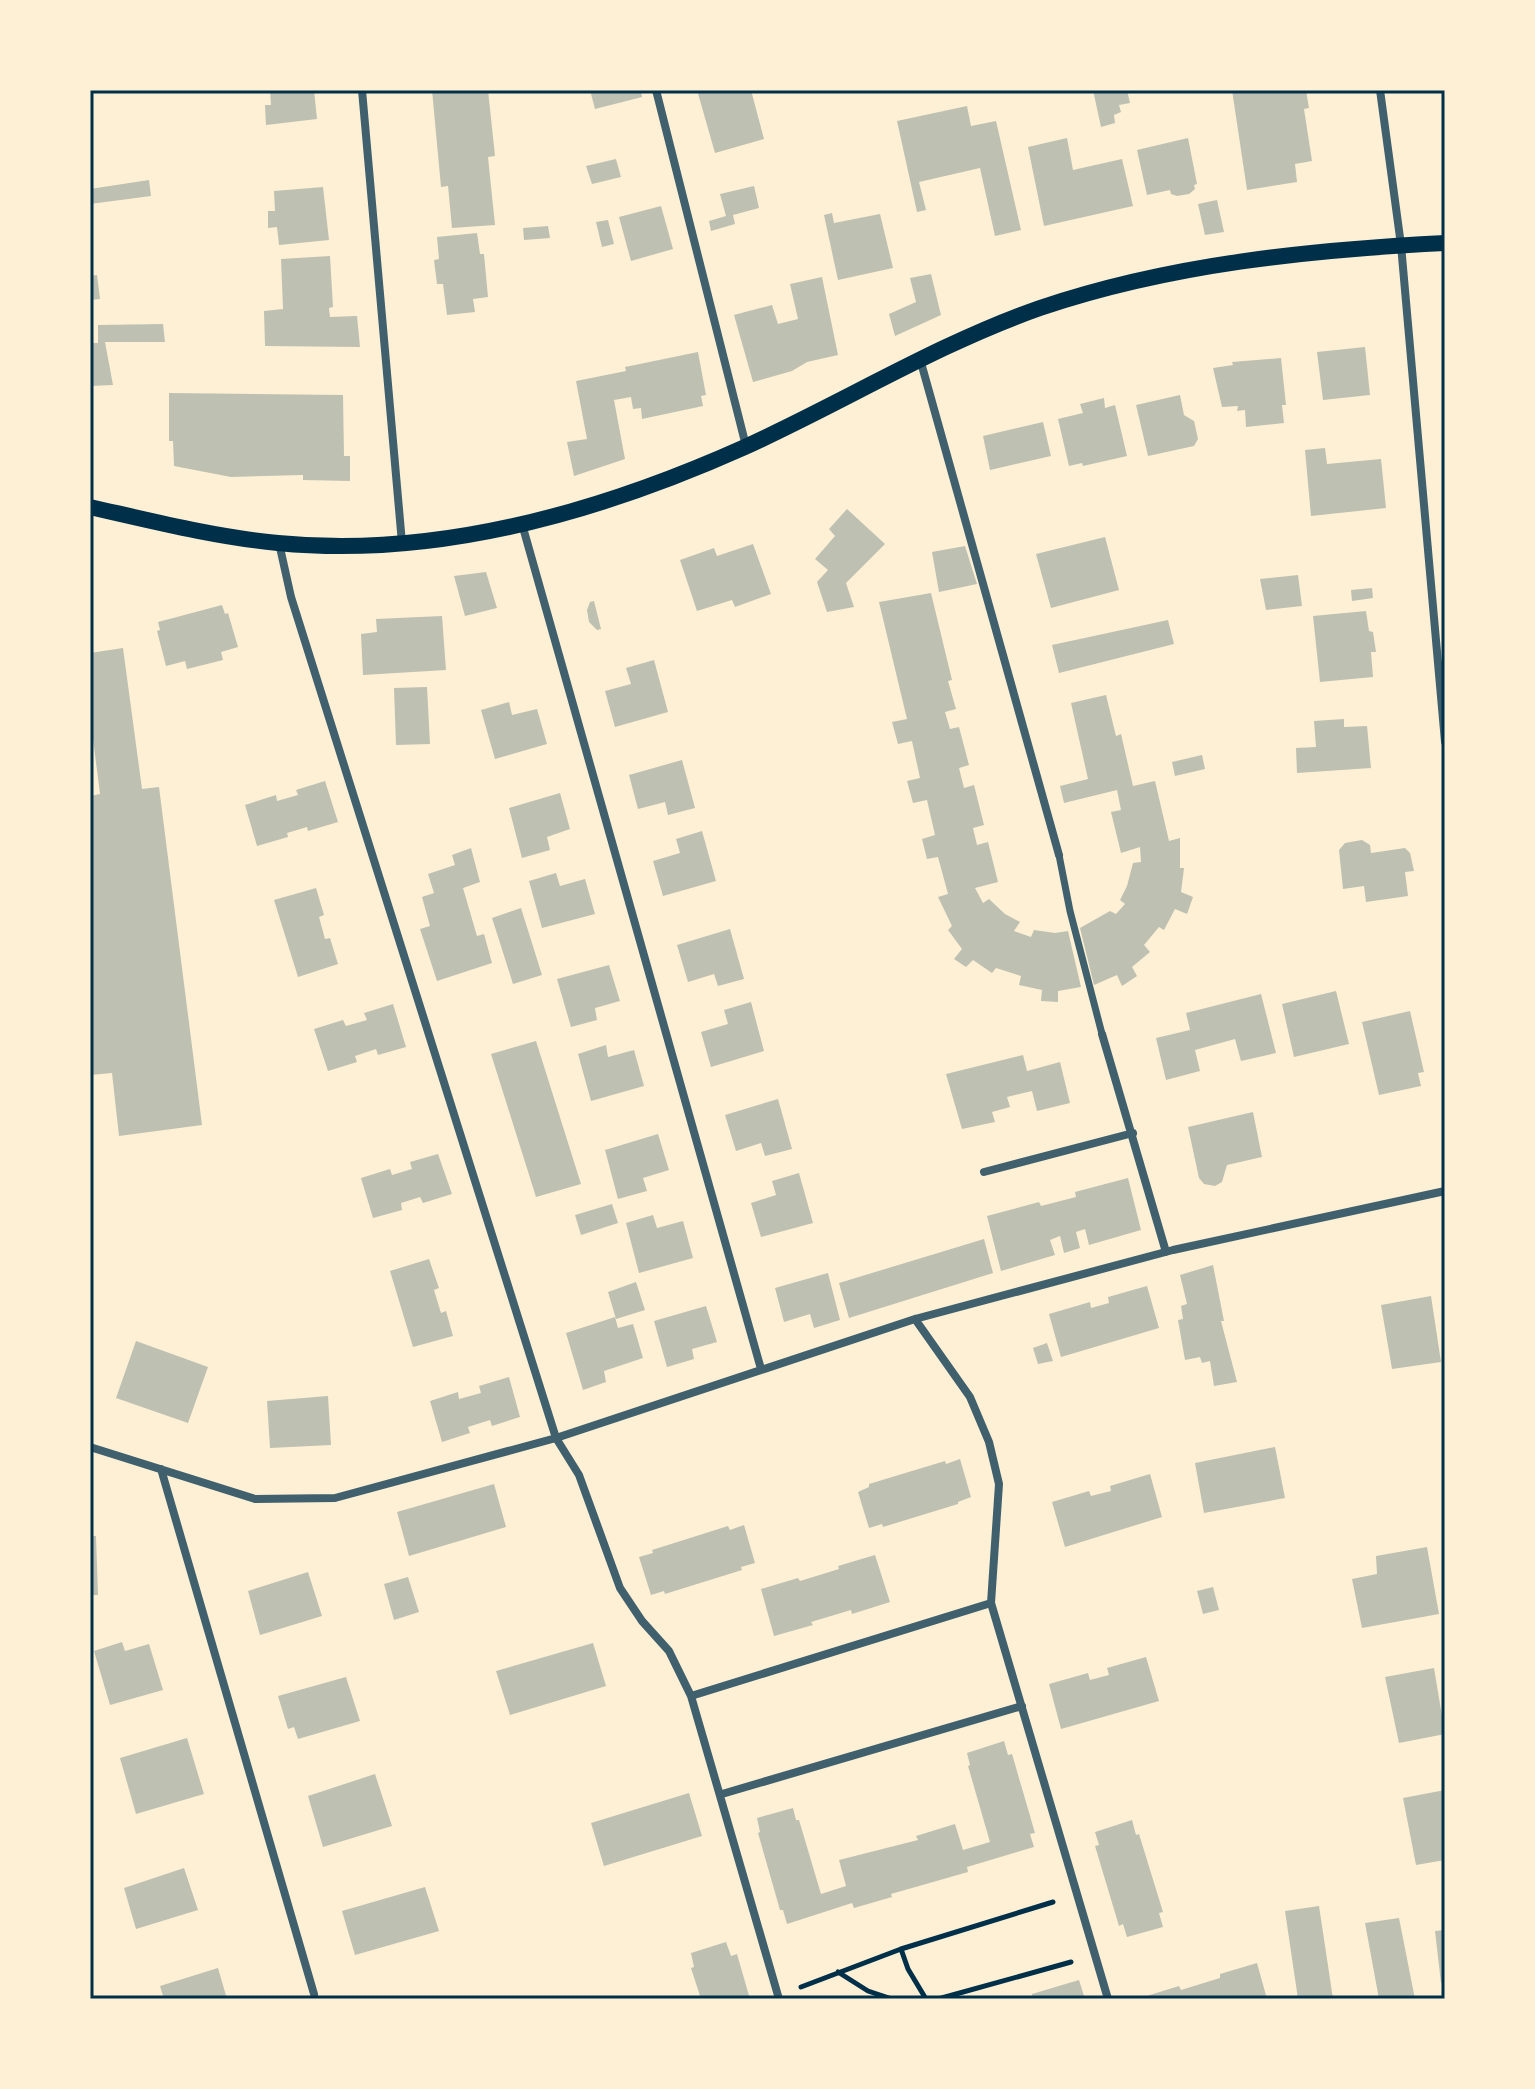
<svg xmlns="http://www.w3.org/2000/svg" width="1535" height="2089" font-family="'Source Sans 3',sans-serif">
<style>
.building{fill:#bec0b2}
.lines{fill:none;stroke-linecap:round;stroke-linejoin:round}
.path{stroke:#003049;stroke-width:5}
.pedestrian{stroke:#3f606c;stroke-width:7}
.minor{stroke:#3f606c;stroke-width:8}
.secondary{stroke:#003049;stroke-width:16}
.neatline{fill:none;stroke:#003049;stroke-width:3}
</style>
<rect width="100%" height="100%" fill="#fdf0d5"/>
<path class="building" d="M270,90H314L317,119L266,125L265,105H271Z
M432,90H488L495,156L488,157L495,225L452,228L448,186L441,187Z
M590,90H641L642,97L595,109Z
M697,90H751L764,139L715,153Z
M1093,90H1127L1130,103L1119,105L1121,112L1114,115L1115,123L1101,127Z
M1232,90H1306L1309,108L1304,109L1312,161L1295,164L1297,182L1247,190Z
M967,106L971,126L996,121L1021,230L995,236L980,168L919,182L926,210L917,212L897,121Z
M1067,138L1073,170L1122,159L1133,206L1044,226L1028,147Z
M1188,138L1197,184L1194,185L1195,189L1189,194L1177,196L1171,194L1170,190L1147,195L1137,150Z
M616,159L621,177L592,184L586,166Z
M149,180L151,196L90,204V189Z
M754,186L759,208L733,215L735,224L711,231L709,221L726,216L720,194Z
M323,187L329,240L279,245L277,227L268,228V211H275L274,191Z
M1217,200L1224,232L1205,235L1198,204Z
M661,206L673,249L631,261L619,217Z
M832,213L834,223L880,214L893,268L838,280L824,215Z
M608,220L614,244L602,247L596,222Z
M548,226L550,238L524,240L523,228Z
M477,233L480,254H484L488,297L473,299L475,312L447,315L443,284H437L434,260L439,259L437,237Z
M330,256L333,307L329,308L330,317L357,316L360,347L265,346L264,311L283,309L281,259Z
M931,274L941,315L895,336L889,314L916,302L910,278Z
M97,275L100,299L90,300V276Z
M822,277L838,355L807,362L792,371L753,382L734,315L772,305L778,324L798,319L790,284Z
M163,324L165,342H105L113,385L90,386V343H98V325Z
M1365,347L1370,395L1323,400L1317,352Z
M698,352L706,395L701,396L703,406L642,419L641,408L633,409L631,397L614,400L625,459L574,476L567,442L587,439L576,381L626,371L625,367Z
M1281,358L1286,405H1282L1284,423L1246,427L1245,410L1237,411L1238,406L1222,407L1213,368L1233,365L1232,362Z
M169,393L343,395L344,456H350V481L303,480V475L231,477L174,466L173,441H169Z
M1180,395L1184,415L1194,421L1198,439L1194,446L1148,456L1136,405Z
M1104,398L1105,408L1115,405L1127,456L1083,466L1082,463L1069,466L1058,419L1083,413L1080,404Z
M1043,422L1051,456L990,470L983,436Z
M1325,448L1327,464L1381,459L1386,508L1311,516L1305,450Z
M847,509L885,544L846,583L854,607L827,612L817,582L828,570L815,559L835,536L829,529Z
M1105,537L1119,590L1051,608L1036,554Z
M753,544L771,594L735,607L732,600L697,611L680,560L714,548L717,556Z
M965,546L977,584L939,592L932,552Z
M486,572L497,608L465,616L454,576Z
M1298,575L1302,606L1266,610L1260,579Z
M1372,588L1373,598L1352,601L1351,590Z
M931,593L952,680L948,681L956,709L945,712L950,729L959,727L969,765L959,768L964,788L974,785L984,825L973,828L977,845L988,842L998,882L975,888L983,903L989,899L1005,914L1020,922L1014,931L1031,937L1034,930L1055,933L1068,931L1081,987L1058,991V1002L1041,1001L1042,990L1019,985L1021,976L996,968L992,973L973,960L966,967L954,959L962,949L948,930L952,926L938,897L948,894L938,857L927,859L922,839L935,835L927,800L913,803L907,781L920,778L912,741L898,744L892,722L907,719L879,602Z
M594,601L601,629L597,630L589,622L587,610L590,602Z
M222,605L225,614L228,613L238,647L221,652L223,660L187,669L185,661L166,666L157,631L160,630L158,622Z
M1366,611L1369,631L1373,632L1376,652H1371L1373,677L1320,682L1313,616Z
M442,616L446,670L363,675L361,634L377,632L376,619Z
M1168,620L1174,644L1059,673L1052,645Z
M123,648L142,789L159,787L202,1125L119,1136L112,1073L90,1075V796L100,794L90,715V653Z
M654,660L668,712L615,727L605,691L631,684L626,668Z
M427,687L430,744L396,745L394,688Z
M1106,695L1116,736L1121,734L1133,786L1155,781L1169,841L1180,838V868H1184L1181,892L1193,897L1187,914L1175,909L1164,930L1159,927L1144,945L1150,952L1132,967L1137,976L1122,986L1117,975L1094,985L1080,928L1110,911L1116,914L1125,904L1120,900L1127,886L1133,863L1141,862L1140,847L1121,853L1111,812L1121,810L1117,790L1064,803L1060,786L1088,779L1071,703Z
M509,702L512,715L537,709L547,744L495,759L481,710Z
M1344,719V727L1367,726L1371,768L1297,773L1296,748L1316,747L1314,721Z
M1202,755L1205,769L1175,776L1172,762Z
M682,760L695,808L668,815L665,802L638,809L629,775Z
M325,781L338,822L308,831L307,827L287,833L288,837L257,846L245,805L276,795L277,801L298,795L296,790Z
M560,793L570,829L547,837L550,850L522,858L509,808Z
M702,831L716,881L663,896L653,861L680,853L676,839Z
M1362,840L1370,845L1371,853L1405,848L1410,853L1414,871L1405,872L1408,896L1366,902L1364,886L1343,889L1339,850L1345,843Z
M471,848L480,882L463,888L477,936L484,934L492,963L437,981L420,929L430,926L422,897L434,893L428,874L455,865L452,855Z
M556,873L560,886L585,879L595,914L542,928L529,881Z
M316,888L324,915L319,917L325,939L330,938L338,964L298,977L274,900Z
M521,908L542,975L513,984L492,918Z
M730,929L744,979L718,986L714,974L688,982L677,945Z
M609,965L620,1001L595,1008L597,1020L571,1027L557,979Z
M1336,991L1349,1044L1294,1057L1282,1004Z
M1261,994L1276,1053L1241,1061L1235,1039L1195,1050L1200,1071L1166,1080L1156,1038L1190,1030L1186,1013Z
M751,1002L764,1051L711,1067L701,1032L728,1024L724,1010Z
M393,1004L406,1047L378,1055L376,1049L355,1056L357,1062L328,1071L314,1029L343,1020L346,1026L367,1020L364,1013Z
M1410,1011L1424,1072L1418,1073L1421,1086L1379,1095L1362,1022Z
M536,1041L581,1184L536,1197L491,1054Z
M606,1045L608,1057L634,1050L644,1086L591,1101L578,1054Z
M1023,1055L1027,1071L1060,1062L1070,1103L1037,1111L1032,1091L1007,1097L1010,1107L992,1112L995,1122L962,1129L946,1074Z
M778,1099L792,1149L765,1156L761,1143L736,1151L725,1115Z
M1253,1112L1262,1157L1227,1165L1222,1182L1215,1186L1204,1184L1199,1178L1188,1127Z
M658,1134L669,1170L643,1178L647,1191L618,1199L605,1150Z
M438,1154L452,1194L423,1203L420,1197L401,1203L402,1210L373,1218L361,1178L390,1169L392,1175L412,1169L410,1162Z
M799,1173L813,1223L761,1237L751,1203L776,1195L772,1181Z
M1128,1178L1141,1230L1089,1245L1085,1229L1076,1232L1080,1248L1064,1253L1060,1236L1050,1240L1055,1255L1001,1271L987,1216L1039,1202L1041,1206L1076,1197L1075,1192Z
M612,1204L618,1223L581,1235L575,1215Z
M653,1215L657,1228L683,1221L693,1258L639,1273L626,1223Z
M984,1239L993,1273L849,1318L839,1283Z
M429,1259L439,1288L434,1290L441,1313L446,1311L453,1336L413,1347L390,1271Z
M1213,1265L1224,1321H1221L1237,1382L1214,1386L1210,1361L1202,1363L1200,1357L1185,1360L1178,1320L1183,1319L1181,1306L1187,1304L1180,1275Z
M828,1273L840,1320L814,1328L810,1314L784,1322L775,1288Z
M636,1282L645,1310L616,1319L608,1292Z
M1147,1286L1159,1328L1061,1357L1049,1314L1090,1302L1091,1308L1109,1303L1108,1297Z
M1431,1296L1441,1362L1392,1369L1381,1305Z
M706,1306L717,1342L692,1349L694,1359L667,1367L654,1321Z
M615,1317L618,1328L633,1324L643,1358L604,1371L606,1382L583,1390L566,1333Z
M136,1341L208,1367L188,1423L116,1398Z
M1047,1343L1053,1361L1038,1364L1033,1348Z
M509,1377L520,1417L492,1426L490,1420L468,1427L470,1433L442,1442L430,1401L458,1392L459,1399L481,1393L479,1386Z
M328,1396L331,1445L270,1448L267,1401Z
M1275,1447L1285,1498L1204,1513L1195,1463Z
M960,1459L971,1497L958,1502V1504L883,1527L882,1524L869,1528L858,1492L869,1487V1484L945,1461L946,1464Z
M1150,1474L1162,1517L1065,1547L1052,1502L1089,1491L1091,1496L1111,1491L1110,1486Z
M494,1484L506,1527L409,1556L397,1512Z
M744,1525L755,1563L741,1567L742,1570L665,1594L664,1591L651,1595L639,1557L653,1553L652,1550L728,1526L730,1530Z
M90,1536H96L98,1595H90Z
M1427,1547L1439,1614L1362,1628L1352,1579L1377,1574L1376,1556Z
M875,1555L890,1602L852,1614L851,1610L811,1622L813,1625L774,1636L761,1589L798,1578L800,1581L839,1569L838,1566Z
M308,1572L322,1616L260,1635L248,1591Z
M408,1577L419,1612L394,1620L384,1584Z
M1213,1587L1219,1610L1203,1614L1197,1591Z
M122,1642L125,1651L149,1644L163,1690L110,1705L94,1651Z
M593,1643L606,1686L510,1715L496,1671Z
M1146,1657L1159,1701L1061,1729L1049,1684L1088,1673L1090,1680L1109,1675L1107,1668Z
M1434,1668L1445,1734L1399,1743L1385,1677Z
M346,1677L360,1721L298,1739L294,1727L288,1729L278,1696Z
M187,1738L204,1794L136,1814L120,1758Z
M1004,1741L1008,1755L1012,1754L1035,1833L1030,1834L1034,1847L967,1867L968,1872L891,1894L892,1897L854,1908L852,1903L787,1924L783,1910H780L758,1833L760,1832L757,1818L793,1808L796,1820H799L821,1894L846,1886L839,1860L918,1840L916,1836L955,1824L963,1850L990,1842L968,1766L970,1765L967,1753Z
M375,1774L392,1826L323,1847L308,1796Z
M1445,1790V1860L1416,1865L1403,1798Z
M689,1793L702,1836L604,1866L591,1823Z
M1132,1820L1136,1835L1139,1834L1163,1912L1159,1913L1163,1927L1127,1937L1123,1924L1119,1926L1095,1846L1099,1845L1095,1832Z
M184,1868L198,1910L136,1929L124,1888Z
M425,1887L439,1931L355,1955L342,1911Z
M1319,1906L1333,1999H1298L1285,1911Z
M1399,1918L1415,1999H1379L1365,1923Z
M1445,1930V1983H1441L1435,1931Z
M726,1942L731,1956L737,1954L750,1999H701L691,1968L694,1967L691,1953Z
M1257,1963L1267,1999H1137L1179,1986L1181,1990L1220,1978V1974Z
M218,1968L227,1999H164L160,1986Z
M1079,1980L1085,1999H1033L1032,1994Z"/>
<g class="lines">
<path class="path" d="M901,1949L1053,1902
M838,1972L868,1991L892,1999
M801,1987L901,1949L908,1969L926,1999
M938,1999L1071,1962"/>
<path class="pedestrian" d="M1059,855L1070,911L1102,1034"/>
<path class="minor" d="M362,90L402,543
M656,90L746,446
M1380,90L1401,245L1445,742
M920,359L1059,855
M522,524L761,1369
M279,543L291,597L556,1438L579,1475L620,1588L642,1621L669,1651L691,1696L779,1999
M1102,1034L1166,1252
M984,1172L1133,1133
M915,1319L970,1397L989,1442L999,1484L991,1603L1108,1999
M90,1447L255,1499L335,1498L556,1438L915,1319L1173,1250L1445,1191
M161,1469L314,1994
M691,1696L991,1603
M722,1794L1022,1706"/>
<path class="secondary" d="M90,507C152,521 215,537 278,543C438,559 600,512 745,447C844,402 937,344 1040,308C1170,264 1309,250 1445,243"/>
</g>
<rect width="1535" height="2089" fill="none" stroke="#fdf0d5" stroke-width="184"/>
<rect x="92" y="92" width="1351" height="1905" class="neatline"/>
</svg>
